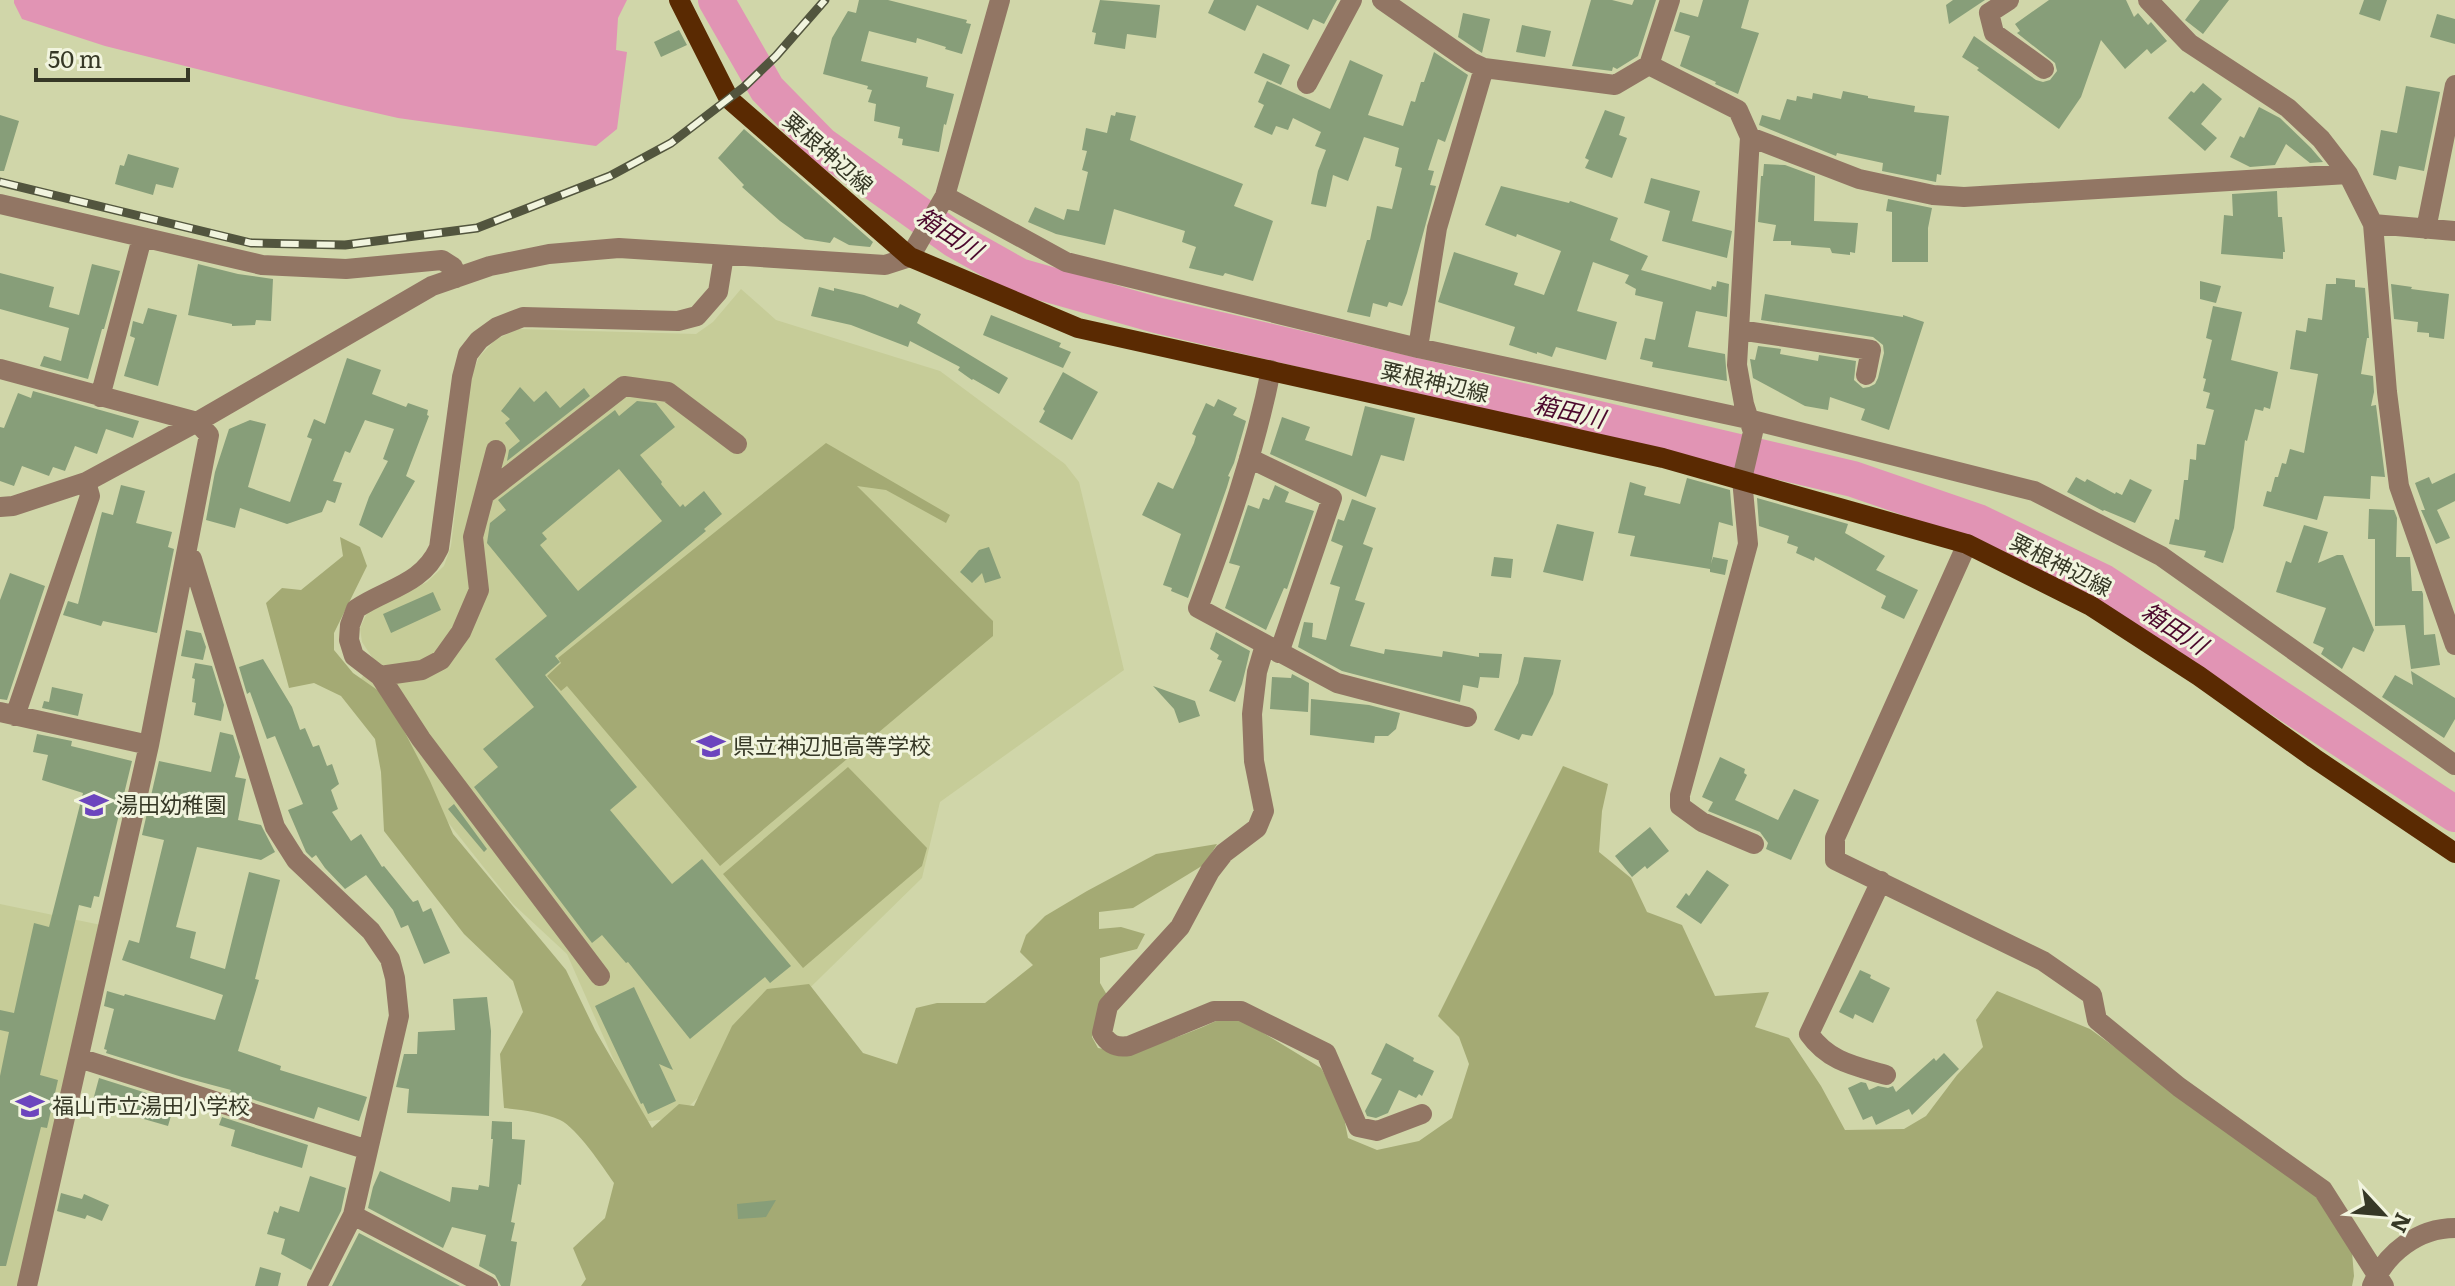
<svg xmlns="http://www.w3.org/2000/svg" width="2455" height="1286" font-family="Literata,'Noto Sans JP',serif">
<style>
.built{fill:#c6cc98}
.green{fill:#a4aa74}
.water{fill:#e194b4}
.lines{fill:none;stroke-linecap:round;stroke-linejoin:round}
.river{stroke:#e194b4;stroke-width:36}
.building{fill:#879e79;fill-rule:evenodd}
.minor{stroke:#927664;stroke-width:20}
.major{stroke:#5a2a02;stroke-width:20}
.rail-casing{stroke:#52553e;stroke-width:9}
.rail{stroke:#f1f4de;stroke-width:6;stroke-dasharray:18;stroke-linecap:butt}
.labels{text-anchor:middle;stroke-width:6;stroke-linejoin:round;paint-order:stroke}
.street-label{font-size:22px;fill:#363826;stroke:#f1f4de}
.poi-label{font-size:22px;fill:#363826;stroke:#f1f4de;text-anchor:start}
.water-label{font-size:24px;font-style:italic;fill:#4c082d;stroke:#f1f4de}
</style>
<rect width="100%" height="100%" fill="#d0d6a9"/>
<path class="built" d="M741,289L776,320L940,371L1065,464L1079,482L1124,670L940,802L922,878L677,1118L641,1122L567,954L513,904L435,806L360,680L374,660L362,642L360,628L367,613L427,582L444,566L451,546L471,377L479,357L495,340L518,329L696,334L713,322Z
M0,904L101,925L20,1286H0Z"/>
<path class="green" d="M826,443L950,515L946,523L886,490L857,486L993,621V636L720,866L567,686L561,691L547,676L561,663L558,658Z
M340,537L360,547L367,566L334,633V650L353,673L386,696L430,781L453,834L566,970L595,1030L652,1128L679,1104L694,1106L732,1026L767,989L809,984L863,1053L897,1064L916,1008L937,1003H985L1033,965L1020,952L1026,935L1045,916L1087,891L1156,854L1217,844L1205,864L1133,908L1099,912V929L1121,927L1145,934L1137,949L1100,958V983L1107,995L1092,1037L1098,1048C1139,1057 1194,1031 1232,1014L1321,1068L1341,1102L1348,1138L1377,1150L1419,1141L1452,1118L1469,1064L1459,1037L1438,1016L1563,766L1608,784L1602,811L1599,852L1631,878L1647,912L1682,925L1715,996L1769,992L1755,1027L1789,1038L1821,1086L1845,1130L1904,1129L1926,1116L1957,1075L1983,1047L1976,1020L1997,991L2090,1029L2318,1196L2352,1252L2354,1276L2352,1286H581L586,1279L573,1248L605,1218L614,1183C603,1167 577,1128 560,1120C543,1112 522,1110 504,1108L500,1054L523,1012L513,981L464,934L384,831L381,772L375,739L341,696L314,683L289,688L266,603L282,588L301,590L343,556Z
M848,767L927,848L922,866L803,968L723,874Z"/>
<path class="water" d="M14,0H627L618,18L616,50L627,52L617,129L596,146L398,118L341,105L105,46L22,19L14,3Z"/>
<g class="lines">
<path class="river" d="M716,0L767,89L822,145L955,240L1019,276L1156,315L1853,479L1978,522L2103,582L2455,814"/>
</g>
<path class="building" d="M859,0H888L967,20L966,23L971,24L962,54L945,49L946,47L917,38L916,43L869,31L861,61L928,77L926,87L954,94L946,125L944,124L939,152L902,145L903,139L898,138L900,127L874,121L876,104L868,102L872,90L867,89L868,86L823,74L832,38L848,11L856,13Z
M1100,0L1160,5L1156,38L1127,34L1125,49L1094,44L1096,33L1092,32Z
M1214,0H1337L1324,24L1313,19L1308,30L1257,5L1245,31L1208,13Z
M1591,0H1612L1632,5L1634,0H1656L1638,56L1617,69L1613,67L1612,71L1572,66Z
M1703,0H1749L1741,28L1759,33L1738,94L1715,84L1716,82L1680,66L1690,36L1674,31L1680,12L1698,17Z
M1953,0H1985L1949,24L1946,5Z
M2049,0H2126L2134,17L2138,13L2148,25L2151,22L2167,41L2151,54L2147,49L2125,69L2101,40L2081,97L2059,129L1977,70L1979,68L1962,57L1974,36L2036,80L2043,82L2050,80L2057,71L2055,63L2017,33L2020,31L2015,24Z
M2200,0H2229L2203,34L2185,20Z
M2364,0H2387L2380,21L2359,14Z
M1463,13L1490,19L1482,53L1458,37Z
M2437,14L2455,19V44L2430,37Z
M1522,25L1551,31L1545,57L1516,52Z
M679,30L687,45L661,57L654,42Z
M1434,52L1468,75L1445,142L1438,139L1428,170L1434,171L1430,185L1436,186L1407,293L1402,306L1389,302L1387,307L1373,303L1370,317L1347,312L1367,240H1370L1377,206L1392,209L1402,168L1395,166L1399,148L1364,137L1348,181L1333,175L1326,207L1311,204L1318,171L1326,150L1315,146L1321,132L1293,118L1288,130L1276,126L1272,135L1254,127L1264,105L1258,102L1267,81L1330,109L1350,60L1383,75L1368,115L1403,126L1411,101L1415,102L1421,82H1424Z
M1263,53L1290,65L1281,85L1254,73Z
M2203,83L2222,99L2201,124L2217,138L2205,151L2168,118L2191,91L2194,93Z
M2406,86L2440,92L2424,171L2399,166L2396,180L2373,175L2381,130L2397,133Z
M1843,91L1868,96V98L1915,106L1914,112L1949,116L1941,175L1937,174L1936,182L1882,171L1883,163L1837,153L1836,156L1759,125L1762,115L1780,120L1787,99L1796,101L1797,96L1812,99L1813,93L1841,99Z
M2259,107L2280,118L2311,148L2323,162L2310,163L2286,144L2275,165L2250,167L2230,157L2240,136L2244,138Z
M1605,110L1625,117L1619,135L1627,138L1612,178L1585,168L1589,160L1585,158Z
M1116,112L1136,116L1130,140L1243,184L1234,206L1273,221L1253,281L1225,273L1223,276L1189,268L1196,247L1182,242L1185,231L1114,209L1105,245L1056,234L1028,222L1035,207L1064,220L1067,209L1079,211L1088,172L1082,170L1087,151L1082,150L1086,128L1107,133L1111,115L1115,116Z
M0,115L19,121L4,171H0Z
M744,129L873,242L870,247L849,245L834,237L830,243L805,239L780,221L742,187L744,185L718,158Z
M128,154L179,168L173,188L156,184L153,195L115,184L120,165L124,166Z
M1764,164L1785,165L1815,176L1814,221L1858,223L1855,253L1850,252V255L1832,253L1830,248L1791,245V241H1773L1776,225L1758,222L1761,176H1763Z
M1651,178L1700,191L1692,221L1732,231L1727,258L1662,241L1670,211L1644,203Z
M1501,186L1569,203L1570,201L1618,218L1610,240L1648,256L1641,270L1711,290L1712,286L1716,287L1717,281L1729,284L1727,317L1696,311L1688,347L1725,354L1727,381L1652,367L1653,362L1640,359L1645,338L1655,340L1663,302L1635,295L1636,289L1625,283L1629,275L1593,262L1577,311L1617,322L1606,360L1556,347L1552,357L1537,352V354L1509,345L1515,327L1438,302L1454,252L1518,273L1514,285L1544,295L1561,251L1517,234L1516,237L1485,225Z
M2277,191L2278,217H2282L2285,252H2283V259L2221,254L2224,215L2233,216L2232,194Z
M1888,199L1932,208L1928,228V262H1892V212L1886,211Z
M92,264L120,271L104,329H102L88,379L40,366L44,356L61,361L69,328L0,309V273L54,287L49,307L79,315Z
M198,264L238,274L273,279L271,321L256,320L255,325L232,326V324L188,315Z
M2336,278L2355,280V287L2365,288L2369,338H2367L2361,374L2373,376L2374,392L2371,406L2376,405L2385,477L2371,476L2370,499L2324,496L2317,520L2263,506L2267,491L2271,492L2275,477H2278L2282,463L2286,464L2290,449L2304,453L2318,374L2290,369L2296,330L2306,332L2308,318L2322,320L2326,284H2336Z
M2200,281L2221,286L2216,303L2200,299Z
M2391,284L2412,287L2411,289L2449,294L2444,339L2429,337V333L2417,332L2418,322L2394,319Z
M819,287L834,291V288L864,295L898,308L900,304L921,314L917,323L1008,378L999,394L973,379L972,380L958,370L960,367L910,341L908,347L851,325L811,316Z
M1765,294L1903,317V315L1924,322L1889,430L1861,420L1865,409L1830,397L1828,410L1805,406L1753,378L1750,359L1755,360L1758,346L1781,349L1780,354L1818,361L1819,355L1856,361L1854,380L1863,388L1869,387L1875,384L1878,378L1884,353L1883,345L1873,337L1761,320Z
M2213,306L2242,312L2231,360L2278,372L2270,409L2264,407L2263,411L2255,409L2247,441L2245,440L2234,528L2223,563L2204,557L2206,551L2169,544L2175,519L2179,520L2184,480H2188L2190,459L2196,460L2197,444L2205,445L2214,410L2206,408L2210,393L2203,391L2206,379L2203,378L2212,340L2206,338Z
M148,308L177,315L158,386L124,376L135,338L130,336L133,321L143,324Z
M991,315L1061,343L1059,347L1071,352L1063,368L983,335Z
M347,358L381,370L372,394L406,407L408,403L428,410L427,415L429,416L406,476L415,481L382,538L359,525L369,497L388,461L383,459L394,429L365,420L350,453L345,451L333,481L342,483L335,503L327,500L322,512L287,524L240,508L235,528L206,520L215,472L229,429L250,420L266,424L248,487L290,502L312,439L307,437L314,419L325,424Z
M1063,372L1098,392L1072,440L1039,422L1045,411L1043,409Z
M520,387L534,402L546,391L560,408L584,388L590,396L507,461L509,450L520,441L505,423L510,419L501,411Z
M33,391L139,421L133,438L106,429L97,454L75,446L65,471L53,467L49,476L22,466L14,486L0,481V427L4,428L18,393L31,398Z
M1218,399L1237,408L1233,415L1246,421L1234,463L1228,476L1230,477L1227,487L1188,598L1171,591L1172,588L1163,585L1181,534L1142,515L1158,482L1173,489L1194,443L1196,436L1192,434L1206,403L1214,407Z
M637,401L656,403L675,427L640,455L662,482L661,484L680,507L683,504L685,507L704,491L722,514L704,529L706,531L555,656L560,662L545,675L637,787L610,810L672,884L702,859L791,966L770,983L765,977L690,1039L628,962L626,963L602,935L592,943L474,787L498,767L483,749L534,707L495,659L547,616L487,543L490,523L506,510L498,500L615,410L619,416ZM619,469L662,521L578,591L540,545L547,539L542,533Z
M1365,406L1415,418L1404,461L1381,455L1366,497L1270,454L1282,417L1310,427L1305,440L1352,456Z
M2455,473V501L2437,510L2450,538L2436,544L2421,510H2425L2415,483L2429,477L2432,484Z
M2076,477L2085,482L2087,479L2115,494L2116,492L2122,495L2130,479L2152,490L2135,523L2104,510L2103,511L2067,492Z
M1687,478L1730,490L1733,526L1719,522L1711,564L1713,557L1728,560L1725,575L1710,572V569L1630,556L1635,536L1618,533L1630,482L1646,487L1644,495L1680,504Z
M121,485L145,491L136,523L172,532L168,547L174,549L157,633L103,621L101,626L63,615L68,601L78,604L102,512L113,515Z
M1275,485L1289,492L1285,502L1314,511L1287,589L1284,588L1266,630L1225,608L1240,566L1229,563L1248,505L1259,509L1263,498L1269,500Z
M1757,498L1848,524L1845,533L1885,556L1876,570L1918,590L1904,619L1881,608L1886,596L1815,557L1814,561L1796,553L1798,547L1787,543L1789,536L1759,526Z
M1352,499L1376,508L1363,544L1373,548L1355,600L1365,603L1350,646L1384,654L1385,649L1442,657L1443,651L1479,657V653L1502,654L1499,678L1480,677L1478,688L1463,685L1460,702L1342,671L1298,647L1304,622L1313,623L1312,637L1326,640L1340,587L1330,584L1343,546L1331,541L1338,519L1344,521Z
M2369,509L2394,510L2397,518L2396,557H2410L2412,591H2422L2423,594L2424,635L2435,634L2440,665L2411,669L2405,625L2375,626V539H2368Z
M1557,524L1594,532L1583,581L1543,572Z
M2304,525L2328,532L2318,563L2337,555H2343L2374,630L2364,652L2353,647L2342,669L2321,654L2324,648L2313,643L2326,608L2276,592L2286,561L2291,563Z
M989,547L1001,578L985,583L982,573L972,583L960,572L979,550Z
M1494,557L1513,559L1511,578L1491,576Z
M10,573L45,586L7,700L0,699V600Z
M433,592L441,610L391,633L383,614Z
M186,630L201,633L206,647L203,660L181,656Z
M1216,632L1250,651L1242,684L1235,702L1209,691L1222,661L1217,659L1219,655L1210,649Z
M1524,657L1561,660L1553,694L1532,736L1522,734L1519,740L1494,730L1518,683Z
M263,659L292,707L300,730L305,728L313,747L319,745L327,766L332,764L339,784L331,790L338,809L332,812L351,841L361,834L382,867L384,866L413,902L418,900L423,912L431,908L450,953L424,964L408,925L401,928L393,910L366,875L345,889L325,868L316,855L312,858L306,852L288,810L303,804L275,736L267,739L250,692L247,694L239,667Z
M195,663L212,666L224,705L221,721L194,715L196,703L192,702L195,679L192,678Z
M2411,671L2455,698V719L2444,738L2382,697L2395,675L2413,685Z
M1292,674L1309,683L1308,712L1270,709L1272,677L1291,678Z
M1153,686L1195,701L1200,716L1179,723L1174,709Z
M52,687L83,694L78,716L42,708L44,701L49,702Z
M1311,699L1369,705L1400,713L1396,729L1388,736H1375L1374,743L1310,735Z
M220,732L233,735L240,757L235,777L246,779L238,820L261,825L275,852L261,860L197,847L176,927L196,932L190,958L225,969L249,872L280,880L255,979L259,980L238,1051L281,1066L280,1070L367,1097L359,1121L318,1107L314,1119L230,1092L231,1090L182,1077L106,1053L107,1050L104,1049L114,1009L104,1006L107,991L124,996L125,994L215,1020L223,995L122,960L129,940L139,943L164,840L142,835L159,761L211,772Z
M37,734L72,741L71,746L132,761L99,897L94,896L91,908L79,905L40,1075L58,1080L47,1128L41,1127L6,1266H0V1076L9,1032L0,1030V1010L14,1013L34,923L49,927L83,793L42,780L48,755L33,752Z
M1720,757L1745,769L1744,773L1747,775L1735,800L1778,820L1794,789L1819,800L1791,860L1766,849L1768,843L1760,832L1708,811L1713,802L1702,797Z
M454,804L487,849L484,852L448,809Z
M1650,827L1669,851L1647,869L1645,866L1632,877L1615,856Z
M1707,870L1729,885L1701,924L1676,907L1686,893L1689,896Z
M1860,970L1871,975L1870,978L1890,988L1873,1023L1855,1014L1853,1019L1839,1012Z
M634,987L673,1070L659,1064L676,1101L648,1114L643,1103L641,1104L595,1006Z
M487,997L491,1031L489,1116L407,1113L409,1089L396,1087L404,1054H417L418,1032L455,1030L453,999Z
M1386,1043L1414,1058L1413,1061L1434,1071L1422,1096L1419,1094L1416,1098L1399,1090L1388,1113L1376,1118L1367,1116L1365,1111L1382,1079L1371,1074Z
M1944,1053L1959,1069L1912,1115L1909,1109L1876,1125L1872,1116L1863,1120L1848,1088L1861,1082L1866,1083L1869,1090L1878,1086L1888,1088L1893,1086L1896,1092L1934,1058L1936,1061Z
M99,1078L175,1102L168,1126L92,1104Z
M222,1117L308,1145L302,1168L231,1146L235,1130L219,1125Z
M492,1121L512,1122V1139L525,1140L521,1185L518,1184L511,1222L515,1223L511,1241L517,1242L510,1286H501L495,1275L479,1266L486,1235L452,1227L443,1248L368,1208L373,1187L380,1171L450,1202L452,1187L478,1190L479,1185L489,1187L493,1139H491Z
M310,1176L346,1188L341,1211L311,1270L281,1254L285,1239L267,1234L274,1211L278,1213L280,1206L299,1212Z
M61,1193L82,1199L84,1194L109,1205L102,1221L87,1215L85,1219L57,1211Z
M776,1200L766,1217L738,1219L737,1204Z
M359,1233L460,1286H332Z
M260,1267L281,1273L278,1286H255Z"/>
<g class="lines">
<path class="minor" d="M1382,0L1471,62L1484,68L1615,85L1649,65L1670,0
M2009,0L1989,13L1994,33L2044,69
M2148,0L2189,43L2288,108L2321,139L2348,174L2373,224L2387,392L2399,486L2455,645
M1649,65L1738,110L1750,137L1737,365L1744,404L1753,432L1742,479L1748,544L1680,795V806L1702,822L1754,844
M1307,84L1352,0
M1750,137L1859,179L1933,195L1964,197L2348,174
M945,196L1066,262L1418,348L1748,419L2034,491L2161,556L2455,765
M0,204L262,265L346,269L442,260L453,267L456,278
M2373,224L2455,231
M2426,229L2455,85
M1739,330L1871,350L1866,375
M1418,348L1437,228L1484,68
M0,369L197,422L209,435L149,745L27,1286
M1271,370C1255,451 1227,531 1198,608L1337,683L1467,717
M100,397L142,238
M1249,458L1332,498L1279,653
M485,494L624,386L668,392L737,444
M0,507L13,506L86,482L197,422L432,286L490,266L549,254L619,248L885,265L910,257L945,196L1000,0
M1967,544L1835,838V860L2043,961L2092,995L2097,1020L2179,1087L2323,1190L2384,1286
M187,558L192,559L275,827L296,860L371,931L390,959L395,978L399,1016L353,1215L317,1286
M1265,645L1257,672L1252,714L1254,761L1264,811L1257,828L1224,853L1210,871L1180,927L1108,1006L1102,1033C1108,1044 1116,1048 1129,1046L1214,1011H1241L1326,1053L1358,1127L1377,1131L1422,1114
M380,676L422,670L441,660L461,632L479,590L473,537L496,450
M0,712L149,745
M15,716L90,496L86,482
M1881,881L1809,1034C1829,1062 1855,1066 1886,1075
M600,976L421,739L380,676L354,656L349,640L350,625L356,609C387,588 422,585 439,548L462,377L468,354L479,340L497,327L523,317L678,321L697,316L718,292L724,255
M79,1058L368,1150
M353,1215L488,1286
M2372,1286C2386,1253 2418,1228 2455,1228"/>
<path class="major" d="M679,0L729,99L910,257L1078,328L1663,458L1967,544L2091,606L2199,676L2314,758L2455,853"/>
<defs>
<path id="rail" d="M0,182L251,243L345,245L477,228L610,176L671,143L744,87L776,56L825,0"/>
</defs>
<use href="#rail" class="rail-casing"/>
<use href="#rail" class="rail"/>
</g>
<defs>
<symbol id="school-bare" viewBox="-9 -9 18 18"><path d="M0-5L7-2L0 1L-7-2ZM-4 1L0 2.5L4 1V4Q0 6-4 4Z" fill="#6c45be" stroke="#f1f4de" stroke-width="2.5" paint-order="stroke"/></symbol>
</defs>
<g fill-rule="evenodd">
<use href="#school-bare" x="691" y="726" width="40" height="40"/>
<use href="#school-bare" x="74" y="785" width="40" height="40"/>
<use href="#school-bare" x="10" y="1086" width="40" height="40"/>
</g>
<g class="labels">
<g class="street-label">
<text transform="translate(828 153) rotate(41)" y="8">粟根神辺線</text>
<text transform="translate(1435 382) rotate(13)" y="8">粟根神辺線</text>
<text transform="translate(2061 565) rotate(27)" y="8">粟根神辺線</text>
</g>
<g class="poi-label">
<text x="733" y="754">県立神辺旭高等学校</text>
<text x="116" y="813">湯田幼稚園</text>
<text x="52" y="1114">福山市立湯田小学校</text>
</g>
<g class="water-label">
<text transform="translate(949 234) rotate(33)" y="8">箱田川</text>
<text transform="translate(1569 412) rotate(13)" y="8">箱田川</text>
<text transform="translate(2174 629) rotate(33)" y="8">箱田川</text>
</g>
</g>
<g transform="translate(2383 1214) rotate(116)" stroke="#f1f4de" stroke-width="6" paint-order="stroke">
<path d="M0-6L14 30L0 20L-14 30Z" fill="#363826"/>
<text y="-12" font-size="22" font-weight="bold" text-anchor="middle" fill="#363826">N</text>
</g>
<path d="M36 68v12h152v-12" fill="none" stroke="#363826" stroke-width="4"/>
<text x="48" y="68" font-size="24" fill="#363826" stroke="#f1f4de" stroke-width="6" paint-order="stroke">50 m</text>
</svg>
